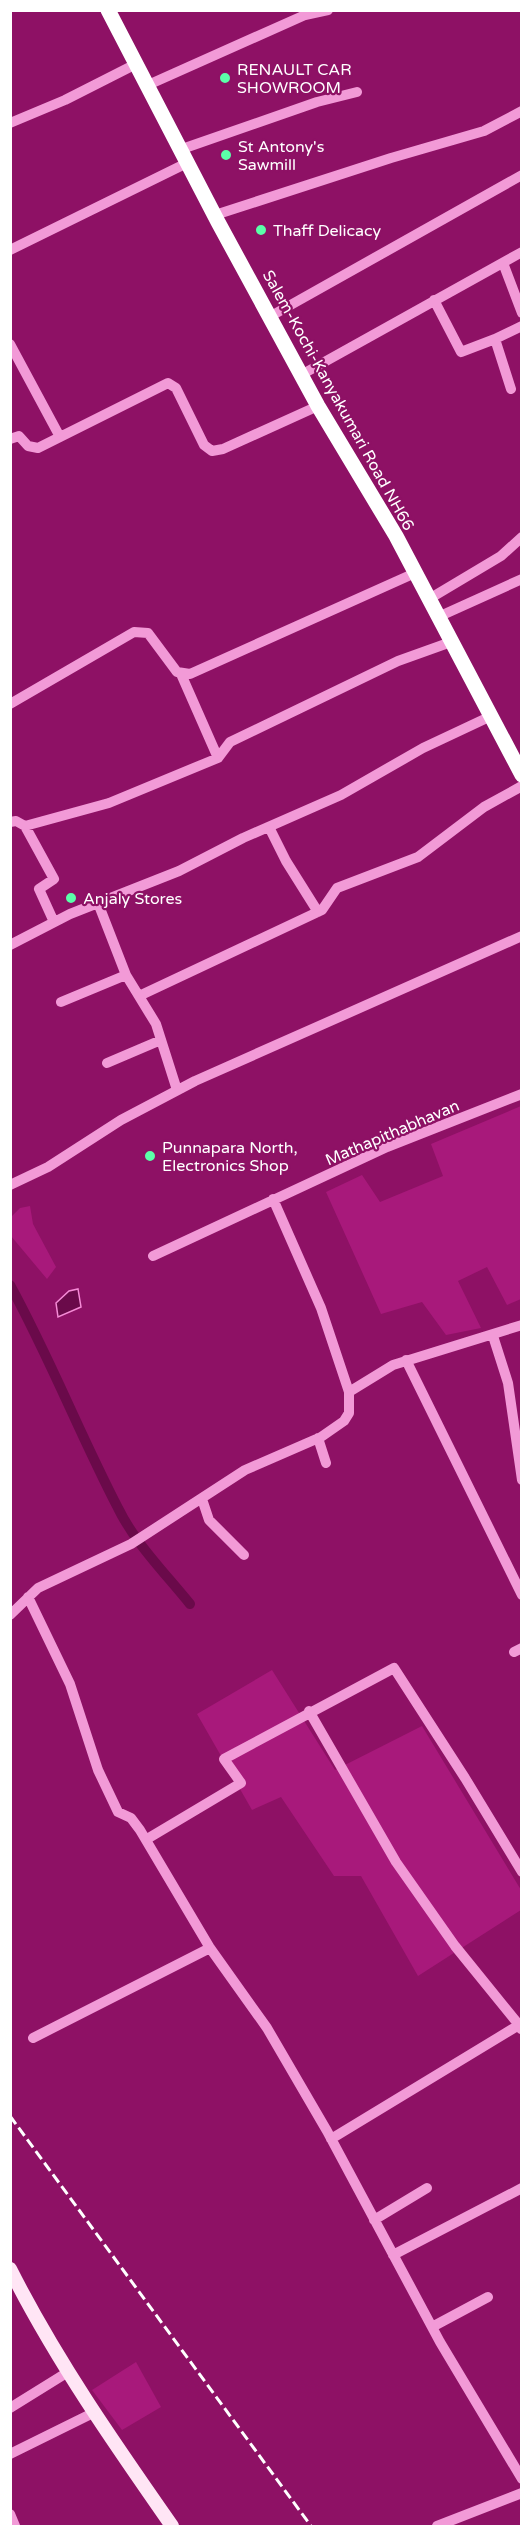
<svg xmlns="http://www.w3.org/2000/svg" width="532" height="2537" font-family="'Varela Round',sans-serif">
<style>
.green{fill:#a8197b}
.water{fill:#6a0a4a;stroke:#f58bd6;stroke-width:1.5}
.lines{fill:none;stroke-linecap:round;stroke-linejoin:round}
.canal{stroke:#6a0a4a;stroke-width:10}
.minor{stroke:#f29ad7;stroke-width:10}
.major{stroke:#ffe5f5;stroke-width:14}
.highway{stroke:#fff;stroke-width:15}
.rail{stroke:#fff;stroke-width:3;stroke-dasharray:10 4.5;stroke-linecap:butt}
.poi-dot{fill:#5bffa9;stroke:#8e1165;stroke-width:2}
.labels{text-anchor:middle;stroke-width:4.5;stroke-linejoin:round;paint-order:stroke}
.poi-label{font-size:16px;fill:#fff;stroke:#8e1165;text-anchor:start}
.street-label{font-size:16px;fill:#fff;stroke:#8e1165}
</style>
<rect width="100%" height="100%" fill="#8e1165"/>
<path class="green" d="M521,1106V1299L507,1305L487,1267L458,1281L481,1328L446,1335L422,1302L381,1314L326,1192L362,1175L380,1202L443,1176L431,1144Z
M30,1206L33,1224L56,1267L47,1279L11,1236V1217L20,1208Z
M272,1670L335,1770L422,1726L521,1890V1910L418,1976L361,1876H334L281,1797L252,1810L197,1714Z
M136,2362L161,2407L122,2430L92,2390Z"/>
<path class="water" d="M78,1289L81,1307L58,1317L56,1303L69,1291Z"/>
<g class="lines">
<path class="canal" d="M10,1285C50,1358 80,1435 118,1508C135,1543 165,1573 190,1604"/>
<path class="minor" d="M148,85L305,15L328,10
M10,123L65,100L136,64
M182,149L317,102L357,92
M215,215L391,158L484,131L522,111
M10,250L189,162
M503,263L522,313
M434,300L461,352L495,339L511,389
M271,316L522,175
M495,339L522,326
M10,344L60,437
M301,375L522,252
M10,439L19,436L28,446L38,448L168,383L176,388L204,445L212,451L223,449L318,406
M429,599L501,556L522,537
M438,617L522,579
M10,704L134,632L148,633L177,672L190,674L415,573
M218,758L230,742L398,661L451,642
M10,822L16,821L25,826L109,803L218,758L181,674
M25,826L54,879L39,889L54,922
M269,827L286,861L318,912
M98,903L126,975L156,1024L177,1090
M10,945L70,914L179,871L243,838L341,795L423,748L489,717
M139,996L322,910L337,888L418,857L484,807L522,786
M61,1002L126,975
M107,1063L161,1040
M10,1185L48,1167L121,1120L195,1081L522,936
M153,1256L387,1147L522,1094
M493,1336L508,1383L522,1480
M406,1360L522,1595
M349,1392L393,1365L522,1325
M318,1438L326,1463
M202,1499L209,1520L244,1555
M28,1597L70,1684L98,1770L118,1812L131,1818L140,1830L210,1948L267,2028L327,2131L440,2342L522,2479
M10,1615L38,1588L131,1544L245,1470L321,1437L344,1421L349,1413V1392L321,1308L273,1199
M514,1652L522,1648
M309,1711L396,1862L455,1946L519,2025
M147,1839L241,1783L224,1759L394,1668L465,1778L522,1872
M33,2038L210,1948
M331,2139L519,2025L521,2029
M374,2220L427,2188
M393,2255L522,2188
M432,2327L488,2297
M10,2408L68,2372
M10,2454L93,2413
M10,2514L15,2526
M437,2526L522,2493"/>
<path class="major" d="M10,2269C56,2360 114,2443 172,2526"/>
<path class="highway" d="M108,10L218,222L318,406L396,536L522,775"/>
<path class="rail" d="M10,2116L311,2526"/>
</g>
<g class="poi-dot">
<circle cx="225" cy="78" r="6"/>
<circle cx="226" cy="155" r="6"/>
<circle cx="261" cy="230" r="6"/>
<circle cx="71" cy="898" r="6"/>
<circle cx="150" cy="1156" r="6"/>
</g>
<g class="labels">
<g class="poi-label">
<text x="237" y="75">RENAULT CAR<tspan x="237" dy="18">SHOWROOM</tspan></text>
<text x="238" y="152">St Antony's<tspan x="238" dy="18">Sawmill</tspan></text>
<text x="273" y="236">Thaff Delicacy</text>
<text x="83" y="904">Anjaly Stores</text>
<text x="162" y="1153">Punnapara North,<tspan x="162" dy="18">Electronics Shop</tspan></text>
</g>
<g class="street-label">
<text transform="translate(339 400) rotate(61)" y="6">Salem-Kochi-Kanyakumari Road NH66</text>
<text transform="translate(392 1132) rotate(-23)" y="6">Mathapithabhavan</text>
</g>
</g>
<rect width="532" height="2537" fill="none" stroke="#ffffff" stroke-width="24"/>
</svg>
